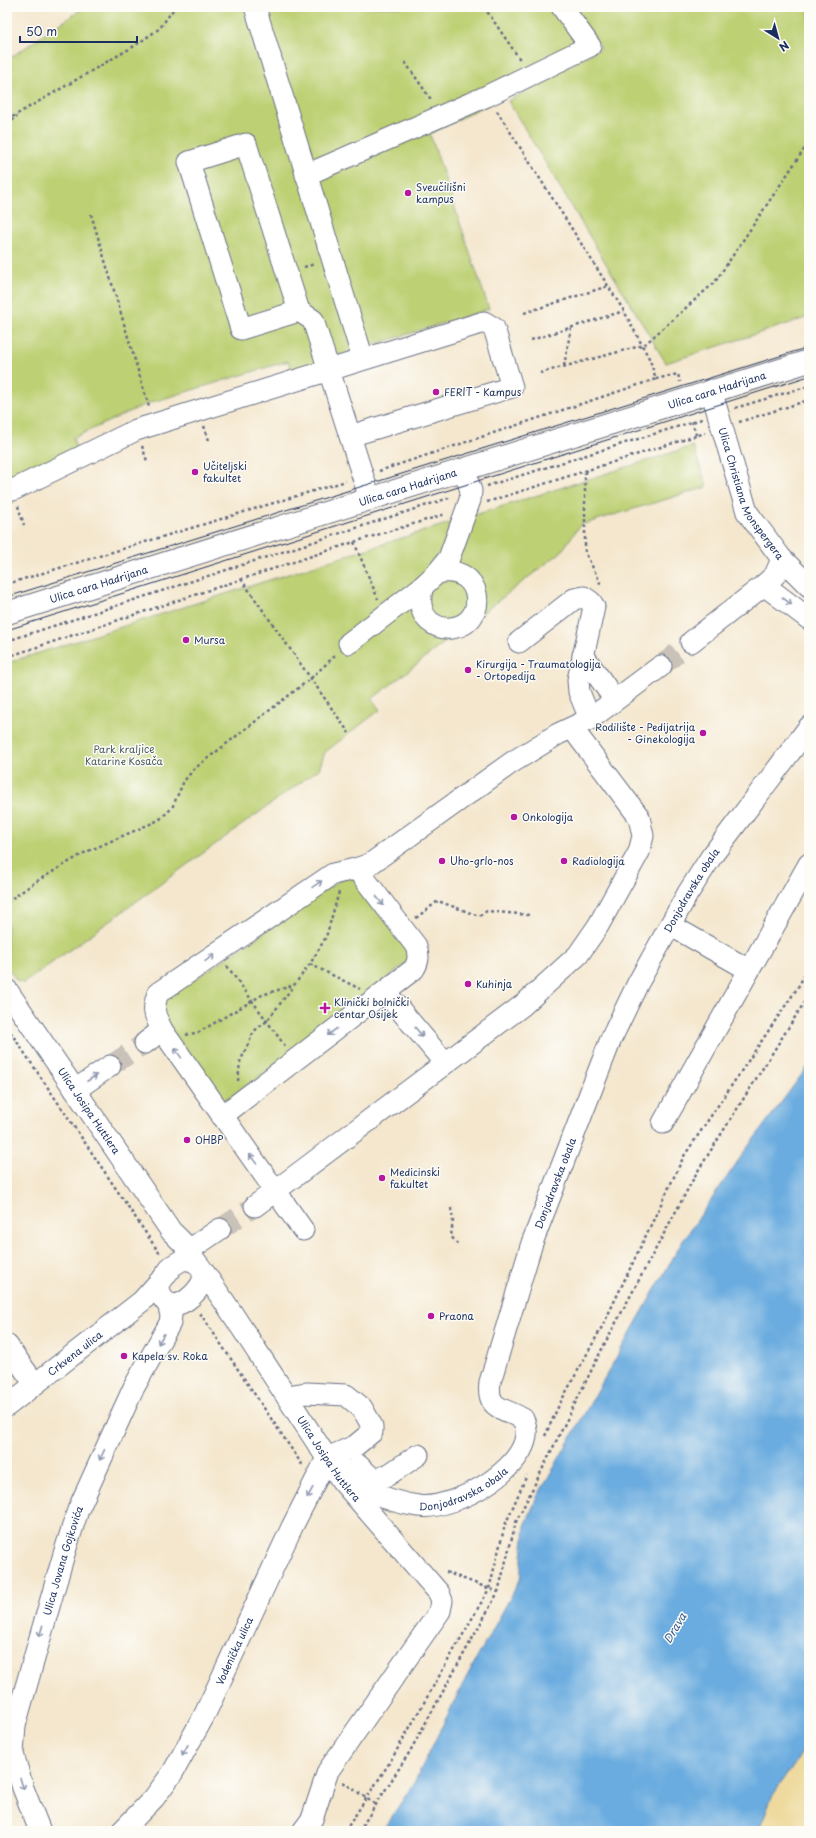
<svg xmlns="http://www.w3.org/2000/svg" width="816" height="1838" font-family="'Playpen Sans',sans-serif">
<style>
.green{fill:#bdd073;stroke:#6c8068}
.sand{fill:#eeda9e;stroke:#84847e}
.water{fill:#6bacdf;stroke:#436e9e}
.lines{fill:none;stroke-linecap:round;stroke-linejoin:round}
.minor-tunnel{stroke:#c9c2b8;stroke-width:21;stroke-dasharray:21 10;stroke-linecap:butt}
.minor-casing{stroke:#676f85;stroke-width:23}
.major-casing{stroke:#676f85;stroke-width:24}
.path{stroke:#676f85;stroke-width:2.5;stroke-dasharray:3 3;stroke-linecap:butt}
.minor{stroke:#fff;stroke-width:21}
.major{stroke:#fff;stroke-width:22}
.tram{stroke:#1b2f5e;stroke-width:1}
.oneway{stroke:#8d97ae}
.poi-dot{fill:#b5179e;stroke:#fdfcf7;stroke-width:1.5}
.labels{text-anchor:middle;stroke-width:3;stroke-linejoin:round;paint-order:stroke}
.poi-label{font-size:10px;fill:#1b2f5e;stroke:#fdfcf7;text-anchor:start}
.street-label{font-size:10px;fill:#1b2f5e;stroke:#fdfcf7}
.park-label{font-size:10px;fill:#4c5f64;stroke:#fdfcf7}
.water-label{font-size:11px;font-style:italic;fill:#375b8b;stroke:#fdfcf7}
</style>
<rect width="100%" height="100%" fill="#fdfcf7"/>
<filter id="ink" filterUnits="userSpaceOnUse"><feTurbulence type="fractalNoise" baseFrequency=".025" numOctaves="2"/><feDisplacementMap in="SourceGraphic" scale="8" xChannelSelector="R" yChannelSelector="G"/><feConvolveMatrix kernelMatrix="1 2 1 2 8 2 1 2 1" color-interpolation-filters="sRGB"/></filter>
<filter id="wash" filterUnits="userSpaceOnUse"><feTurbulence type="fractalNoise" baseFrequency=".012" numOctaves="4" result="noise"/><feDisplacementMap in="SourceGraphic" scale="16" xChannelSelector="R" yChannelSelector="G"/><feGaussianBlur stdDeviation="0.9" result="paint"/><feColorMatrix in="noise" values="0 0 0 0 0 0 0 0 0 0 0 0 0 0 0 0 0 1.4 0 .05"/><feComposite in="paint" operator="in"/></filter>
<g filter="url(#wash)">
<rect width="100%" height="100%" fill="#f4e7ce"/>
<path class="green" d="M85,7H554L587,53L430,134L489,309L292,370L288,361L146,404L73,438L76,448L11,479L7,478V60Z
M573,7H809V317L666,363L508,101L601,48Z
M693,446L707,487L580,525L561,552L372,699L380,710L325,752L319,769L24,983L17,981L7,967V663Z
M343,878L357,879L412,952L404,965L223,1105L157,1017L162,1002Z"/>
<path class="sand" d="M809,1742V1831H758L773,1795Z"/>
<path class="water" d="M809,1065V1742L773,1795L758,1831H382L414,1783L466,1678L520,1580L525,1526L537,1497L682,1242L745,1151Z"/>
</g>
<g filter="url(#ink)">
<g class="lines">
<path class="minor-tunnel" d="M661,666L691,642
M110,1066L145,1043
M220,1229L255,1206"/>
<defs>
<g id="minor">
<path d="M255,7L363,359"/>
<path d="M306,175L487,96L590,46L562,7"/>
<path d="M299,311L241,329L189,162L246,144L299,311L313,320L370,499"/>
<path id="s1" d="M711,390L747,512L782,559L809,586"/>
<path d="M7,490H13L136,430L484,322L494,328L512,387L350,436"/>
<path d="M764,585L809,619"/>
<path d="M423,586C419,599 419,611 429,621C435,626 443,629 451,628C491,624 483,562 437,573"/>
<path d="M519,642L574,599L584,597L591,602L594,607L578,680L579,692L590,719"/>
<path d="M691,642L764,585L775,575L782,559"/>
<path d="M349,643L423,586L437,573L449,558L470,500L471,491L464,469"/>
<path d="M583,655L615,700"/>
<path d="M670,925L749,970"/>
<path id="s2" d="M7,990L171,1231L183,1243L197,1263"/>
<path d="M385,992L445,1063"/>
<path d="M145,1043L162,1030"/>
<path d="M75,1090L110,1066"/>
<path d="M222,1116L414,969C419,961 419,955 416,946L357,869"/>
<path d="M663,1123L809,864"/>
<path d="M255,1206L523,1005L578,955L598,926L639,852L643,836L639,817L572,728"/>
<path d="M303,1230L162,1030C154,1014 152,1010 158,993L333,874C347,870 360,870 373,862L511,763L558,734L590,719L661,666"/>
<path d="M189,1250L220,1229"/>
<path d="M182,1260C196,1258 205,1268 203,1281C197,1293 178,1313 165,1301C160,1296 159,1291 159,1284L172,1266Z"/>
<path id="s3" d="M203,1271L228,1307L342,1481L439,1593L442,1601L440,1611L328,1771L312,1819L303,1831"/>
<path d="M7,1345L34,1383"/>
<path d="M287,1396L306,1393L346,1395L362,1408L372,1426V1432L355,1446L327,1458"/>
<path id="s4" d="M7,1406L142,1301L160,1281"/>
<path id="s5" d="M327,1458C343,1469 361,1485 377,1494C389,1500 404,1504 418,1506C453,1512 544,1462 523,1419C504,1407 486,1411 490,1382L532,1243L611,1039L638,983L688,893L711,857L809,727"/>
<path d="M358,1465L374,1480L388,1475L418,1455"/>
<path id="s6" d="M40,1831L23,1788L13,1754L15,1725L64,1554L78,1510L134,1387L170,1323L171,1316L168,1303"/>
<path id="s7" d="M122,1831L154,1798L173,1772L204,1716L292,1527L327,1458"/>
</g>
<g id="major">
<path id="s8" d="M7,613L809,361"/>
</g>
</defs>
<use href="#minor" class="minor-casing"/>
<use href="#major" class="major-casing"/>
<path class="path" d="M484,7L521,61
M405,62L432,101
M497,111L624,311L650,360L656,379L678,374L680,382
M7,120L136,45L160,28L175,7
M7,125L17,116
M91,214L149,407
M304,267L315,264
M524,313L608,286
M531,340L624,311
M564,366L571,328
M540,373L644,345L715,282L809,142
M735,408L809,386
M692,421L696,435
M739,422L809,400
M204,426L210,443
M142,446L147,461
M379,471L656,379
M585,471V552L600,582L598,586
M487,486L702,419
M487,502L705,433
M18,506L24,525
M354,542L378,599
M241,579L349,733
M7,584L346,481
M7,641L452,497
M7,657L354,542L446,514
M7,902L37,881L84,853L159,820L172,808L184,781L194,769L310,679L337,654
M416,918L438,901L479,916L487,911L529,915
M310,964L360,989
M7,965L12,974
M227,966L285,1046
M7,1027L160,1254
M186,1035L199,1032L262,995L291,986
M238,1081L240,1062L254,1031L267,1021L310,964L326,937L339,892
M451,1208L453,1220L451,1236L458,1245
M200,1313L303,1466
M545,1436L559,1405L604,1323L684,1156L798,987L809,967
M446,1572L498,1592
M7,1668L13,1669
M343,1782L376,1805
M345,1831L390,1762L489,1589L505,1525L527,1475
M359,1831L409,1753L498,1592L516,1522L604,1345L696,1174L809,995"/>
<use href="#minor" class="minor"/>
<use href="#major" class="major"/>
<path class="tram" d="M7,597L809,347
M7,630L809,376"/>
</g>
<defs><path id="oneway-shaft" d="M-6 0H5M1.5-3L5.5 0L1.5 3" fill="none" stroke-width="1.6" stroke-linecap="round" stroke-linejoin="round"/></defs>
<g class="oneway">
<use href="#oneway-shaft" transform="translate(787 601) rotate(38)"/>
<use href="#oneway-shaft" transform="translate(317 884) rotate(-34)"/>
<use href="#oneway-shaft" transform="translate(380 901) rotate(52)"/>
<use href="#oneway-shaft" transform="translate(210 958) rotate(-34)"/>
<use href="#oneway-shaft" transform="translate(332 1032) rotate(143)"/>
<use href="#oneway-shaft" transform="translate(419 1032) rotate(50)"/>
<use href="#oneway-shaft" transform="translate(178 1053) rotate(-125)"/>
<use href="#oneway-shaft" transform="translate(92 1078) rotate(-33)"/>
<use href="#oneway-shaft" transform="translate(253 1159) rotate(-126)"/>
<use href="#oneway-shaft" transform="translate(161 1339) rotate(119)"/>
<use href="#oneway-shaft" transform="translate(102 1455) rotate(115)"/>
<use href="#oneway-shaft" transform="translate(310 1493) rotate(118)"/>
<use href="#oneway-shaft" transform="translate(41 1631) rotate(106)"/>
<use href="#oneway-shaft" transform="translate(185 1750) rotate(119)"/>
<use href="#oneway-shaft" transform="translate(22 1784) rotate(72)"/>
</g>
</g>
<g class="poi-dot">
<circle cx="408" cy="193" r="4"/>
<circle cx="436" cy="392" r="4"/>
<circle cx="195" cy="472" r="4"/>
<circle cx="186" cy="640" r="4"/>
<circle cx="468" cy="670" r="4"/>
<circle cx="703" cy="733" r="4"/>
<circle cx="514" cy="817" r="4"/>
<circle cx="442" cy="861" r="4"/>
<circle cx="564" cy="861" r="4"/>
<circle cx="468" cy="984" r="4"/>
<path d="M323 1002h4v4h4v4h-4v4h-4v-4h-4v-4h4z"/>
<circle cx="187" cy="1140" r="4"/>
<circle cx="382" cy="1178" r="4"/>
<circle cx="431" cy="1316" r="4"/>
<circle cx="124" cy="1356" r="4"/>
</g>
<g class="labels">
<g class="poi-label">
<text x="416" y="191">Sveučilišni<tspan x="416" dy="12">kampus</tspan></text>
<text x="444" y="396">FERIT - Kampus</text>
<text x="203" y="470">Učiteljski<tspan x="203" dy="12">fakultet</tspan></text>
<text x="194" y="644">Mursa</text>
<text x="476" y="668">Kirurgija - Traumatologija<tspan x="476" dy="12">- Ortopedija</tspan></text>
<text x="695" y="731" text-anchor="end">Rodilište - Pedijatrija<tspan x="695" dy="12">- Ginekologija</tspan></text>
<text x="522" y="821">Onkologija</text>
<text x="450" y="865">Uho-grlo-nos</text>
<text x="572" y="865">Radiologija</text>
<text x="476" y="988">Kuhinja</text>
<text x="334" y="1006">Klinički bolnički<tspan x="334" dy="12">centar Osijek</tspan></text>
<text x="195" y="1144">OHBP</text>
<text x="390" y="1176">Medicinski<tspan x="390" dy="12">fakultet</tspan></text>
<text x="439" y="1320">Praona</text>
<text x="132" y="1360">Kapela sv. Roka</text>
</g>
<g class="street-label">
<text dy="4" stroke="none"><textPath href="#s8" startOffset="744">Ulica cara Hadrijana</textPath></text>
<text dy="4" stroke="none"><textPath href="#s8" startOffset="420">Ulica cara Hadrijana</textPath></text>
<text dy="4" stroke="none"><textPath href="#s1" startOffset="112">Ulica Christiana Monspergera</textPath></text>
<text dy="4" stroke="none"><textPath href="#s8" startOffset="96">Ulica cara Hadrijana</textPath></text>
<text dy="4" stroke="none"><textPath href="#s5" startOffset="848">Donjodravska obala</textPath></text>
<text dy="4" stroke="none"><textPath href="#s2" startOffset="146">Ulica Josipa Huttlera</textPath></text>
<text dy="4" stroke="none"><textPath href="#s5" startOffset="524">Donjodravska obala</textPath></text>
<text dy="4" stroke="none"><textPath href="#s4" startOffset="86">Crkvena ulica</textPath></text>
<text dy="4" stroke="none"><textPath href="#s3" startOffset="226">Ulica Josipa Huttlera</textPath></text>
<text dy="4" stroke="none"><textPath href="#s5" startOffset="154">Donjodravska obala</textPath></text>
<text dy="4" stroke="none"><textPath href="#s6" startOffset="282">Ulica Jovana Gojkovića</textPath></text>
<text dy="4" stroke="none"><textPath href="#s7" startOffset="214">Vodenička ulica</textPath></text>
</g>
<g class="park-label">
<text x="124" y="753">Park kraljice<tspan x="124" dy="12">Katarine Kosača</tspan></text>
</g>
<g class="water-label">
<text transform="translate(675 1628) rotate(-59)" y="4">Drava</text>
</g>
</g>
<rect width="816" height="1838" fill="none" stroke="#fdfcf7" stroke-width="24"/>
<g transform="translate(778 38) rotate(143)" stroke="#fdfcf7" stroke-width="3" paint-order="stroke">
<path d="M0-3L7 15L0 10L-7 15Z" fill="#1b2f5e"/>
<text y="-6" font-size="11" font-weight="bold" text-anchor="middle" fill="#1b2f5e">N</text>
</g>
<path d="M20 36v6h117v-6" fill="none" stroke="#1b2f5e" stroke-width="2"/>
<text x="26" y="36" font-size="12" fill="#1b2f5e" stroke="#fdfcf7" stroke-width="3" paint-order="stroke">50 m</text>
</svg>
